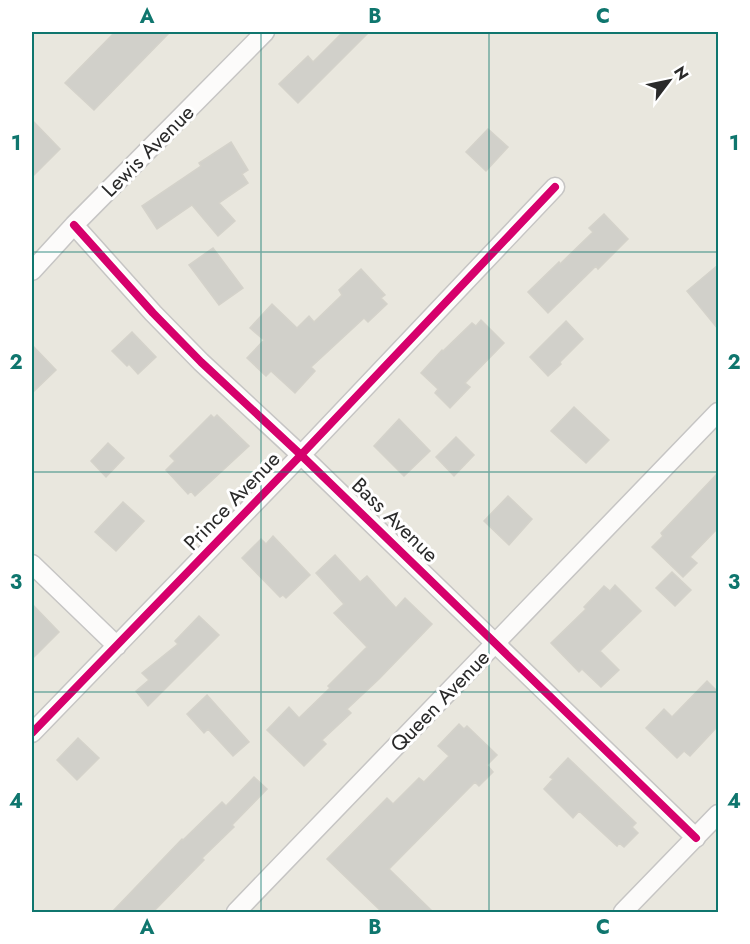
<svg xmlns="http://www.w3.org/2000/svg" width="750" height="944" font-family="Jost,sans-serif">
<style>
.building{fill:#d1d0ca;stroke:#d4d2ca;stroke-width:1.5}
.lines{fill:none;stroke-linecap:round;stroke-linejoin:round}
.minor-casing{stroke:#c6c5c4;stroke-width:21}
.minor{stroke:#fcfbfa;stroke-width:18}
.cycleway-casing{stroke:#fff;stroke-width:11}
.cycleway{stroke:#d6006c;stroke-width:8}
.grid{fill:none;stroke:#0f766e;stroke-width:1.5;stroke-opacity:0.55}
.labels{text-anchor:middle;stroke-width:6;stroke-linejoin:round;paint-order:stroke}
.street-label{font-size:21px;fill:#2a2a2a;stroke:#fff}
.neatline{fill:none;stroke:#0f766e;stroke-width:2}
.grid-label{font-size:20px;text-anchor:middle;font-weight:bold;fill:#0f766e}
</style>
<rect width="100%" height="100%" fill="#e9e7de"/>
<path class="building" d="M115,32H170L94,110L65,83Z
M343,32H369L298,103L279,84L308,56L313,62Z
M32,120L60,149L32,177Z
M488,129L508,147L486,171L466,152Z
M231,142L248,170L242,174L248,183L219,203L235,221L218,236L192,205L157,229L142,206L201,166L199,163Z
M604,214L628,239L598,269L596,266L548,313L528,292L559,262L560,264L593,232L589,228Z
M213,248L243,288L219,305L189,265Z
M718,265V329L687,291Z
M361,269L385,295L381,298L387,304L368,322L364,318L311,367L315,371L295,393L271,371L266,376L247,358L264,340L250,328L272,304L297,328L309,316L314,322L342,295L339,290Z
M481,320L504,343L465,383L470,387L450,408L435,393L438,389L421,373L442,350L443,351L472,323L476,326Z
M566,321L583,339L560,362L561,364L548,376L530,357Z
M132,332L156,357L138,374L129,364L127,366L112,351Z
M32,345L56,370L32,393Z
M574,407L609,440L586,463L551,431Z
M211,415L214,418L217,415L249,446L195,496L191,491L188,494L166,470L175,461L170,456Z
M399,419L430,451L404,476L374,446Z
M456,437L474,455L454,476L436,457Z
M108,443L124,458L106,477L91,461Z
M718,473V528L690,557L697,563L683,577L652,547L663,536L661,533Z
M508,496L532,519L509,545L484,521Z
M123,502L144,521L116,551L95,532Z
M273,536L310,575L286,598L283,595L280,597L242,558L261,539L266,544Z
M335,555L360,582L367,576L396,608L405,598L432,624L379,679L347,709L351,713L322,740L326,744L304,766L267,730L289,707L299,718L330,688L328,686L367,647L334,613L344,604L316,573Z
M672,572L691,590L675,606L656,588Z
M615,585L641,611L600,651L619,670L601,687L582,669L579,672L551,643L586,609L584,607L604,586L610,591Z
M32,604L59,632L32,659Z
M199,616L219,635L148,706L136,691L149,680L142,673L178,644L175,641Z
M707,681L718,692V726L690,756L684,751L677,758L646,728L664,709L672,717Z
M207,695L249,742L233,756L208,729L204,733L187,714Z
M459,724L464,729L467,726L497,755L487,765L493,772L479,786L475,782L389,869L433,912H382L327,859L387,798L393,804L419,778L424,782L449,756L438,746Z
M78,738L99,758L77,780L57,760Z
M568,758L636,823L632,827L638,833L624,847L619,843L617,846L579,811L573,818L544,789L553,779L550,777Z
M254,777L267,789L232,825L234,827L202,858L204,860L153,912H112L182,839L183,840L222,802L226,806Z"/>
<g class="lines">
<defs>
<path id="minor" d="M74,225L153,313L201,362L301,455L696,838
M32,271L74,225L265,32
M32,564L117,646
M32,733L301,455L555,187
M236,912L718,412
M623,912L718,814"/>
</defs>
<use href="#minor" class="minor-casing"/>
<use href="#minor" class="minor"/>
<defs>
<path id="cycleway" d="M74,225L153,313L201,362L301,455L696,838
M32,733L301,455L555,187"/>
</defs>
<use href="#cycleway" class="cycleway-casing"/>
<use href="#cycleway" class="cycleway"/>
</g>
<path class="grid" d="M261,32V912M489,32V912M32,252H718M32,472H718M32,692H718"/>
<g class="labels">
<g class="street-label">
<text transform="translate(148 151) rotate(-45)" y="7">Lewis Avenue</text>
<text transform="translate(232 501) rotate(-46)" y="7">Prince Avenue</text>
<text transform="translate(395 520) rotate(44)" y="7">Bass Avenue</text>
<text transform="translate(440 701) rotate(-46)" y="7">Queen Avenue</text>
</g>
</g>
<rect width="750" height="944" fill="none" stroke="#ffffff" stroke-width="66"/>
<g transform="translate(669 81) rotate(58)" stroke="#ffffff" stroke-width="4.5" paint-order="stroke">
<path d="M0-4.5L10 22L0 15L-10 22Z" fill="#2a2a2a"/>
<text y="-9" font-size="16" font-weight="bold" text-anchor="middle" fill="#2a2a2a">N</text>
</g>
<rect x="33" y="33" width="684" height="878" class="neatline"/>
<g class="grid-label">
<text x="147" y="23">A</text>
<text x="375" y="23">B</text>
<text x="603" y="23">C</text>
<text x="16" y="150">1</text>
<text x="734" y="150">1</text>
<text x="16" y="369">2</text>
<text x="734" y="369">2</text>
<text x="16" y="589">3</text>
<text x="734" y="589">3</text>
<text x="16" y="808">4</text>
<text x="734" y="808">4</text>
<text x="147" y="934">A</text>
<text x="375" y="934">B</text>
<text x="603" y="934">C</text>
</g>
</svg>
